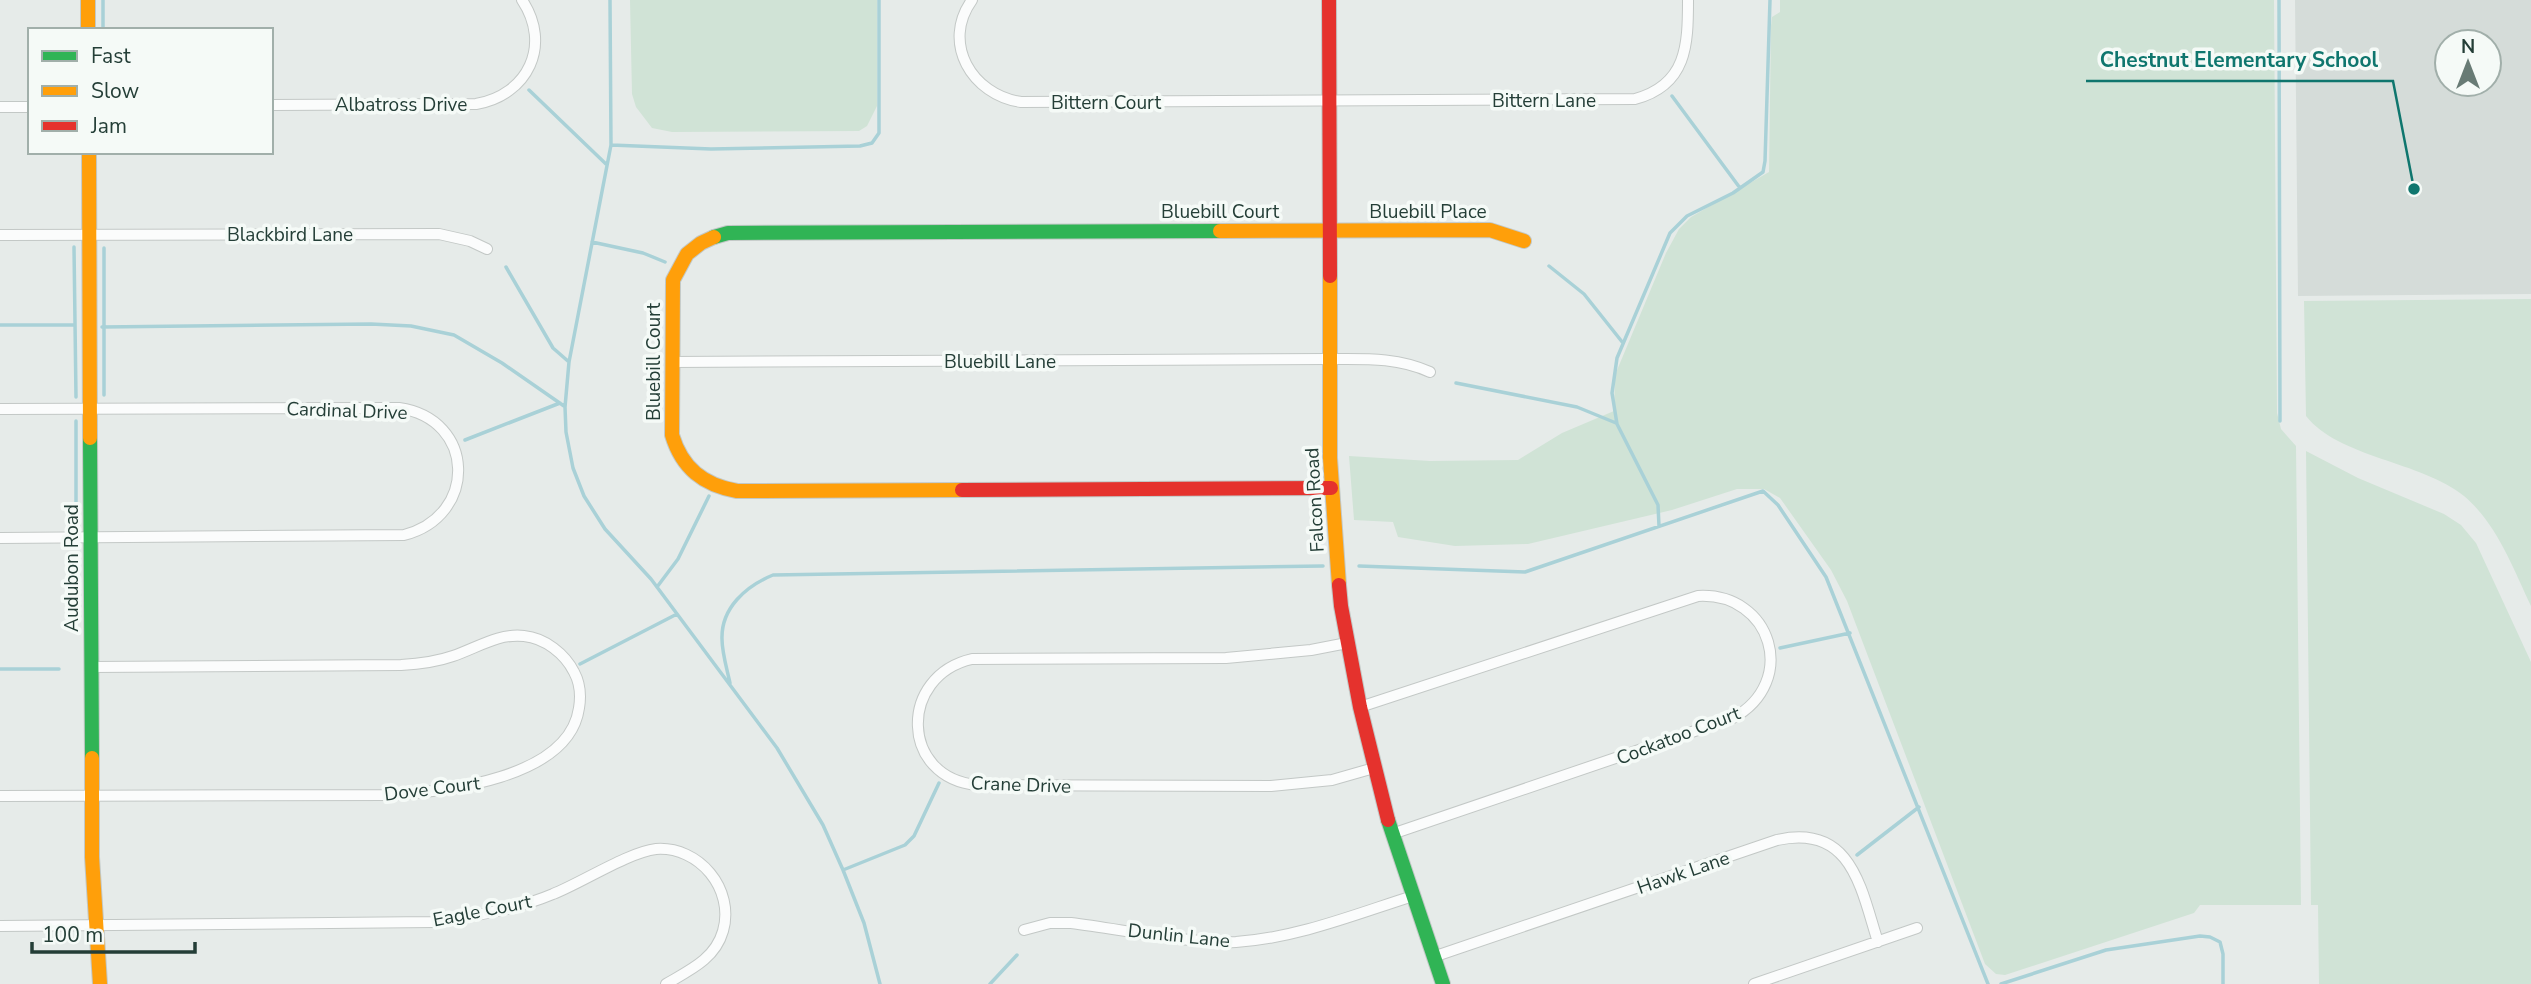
<svg xmlns="http://www.w3.org/2000/svg" width="2531" height="984" font-family="'Nunito Sans',sans-serif">
<style>
.built{fill:#d5dcd9;fill-rule:evenodd}
.green{fill:#d0e3d6}
.lines{fill:none;stroke-linecap:round;stroke-linejoin:round}
.stream{stroke:#a9d1d7;stroke-width:3.5}
.street-casing{stroke:#c3c8c6;stroke-width:12}
.fast-casing{stroke:#c2c8c6;stroke-width:16}
.slow-casing{stroke:#c2c8c6;stroke-width:16}
.jam-casing{stroke:#c2c8c6;stroke-width:16}
.street{stroke:#fbfcfc;stroke-width:10}
.fast{stroke:#30b455;stroke-width:14}
.slow{stroke:#ff9f0a;stroke-width:14}
.jam{stroke:#e5322d;stroke-width:14}
.labels{text-anchor:middle;stroke-width:7;stroke-linejoin:round;paint-order:stroke}
.street-label{font-size:19px;fill:#243e37;stroke:#f5faf7}
.leader{fill:none;stroke:#0f766e;stroke-width:2.5}
.callout-dot{fill:#0f766e;stroke:#f5faf7;stroke-width:2.5}
.callout-label{font-size:21px;text-anchor:middle;font-weight:bold;fill:#0f766e;stroke:#f5faf7;stroke-width:7;stroke-linejoin:round;paint-order:stroke}
</style>
<rect width="100%" height="100%" fill="#e6ebe9"/>
<path class="built" d="M2295,0H2531V294L2298,296ZM2447,42H2489V84H2447Z"/>
<path class="green" d="M630,0H877V106L867,126L859,131L672,132L652,128L636,107L632,94Z
M1780,0H2274L2277,413L2281,429L2296,446L2301,905H2200L2194,913L2005,975L1996,974L1985,964L1847,601L1831,570L1780,498L1764,489H1737L1672,510L1528,544L1455,546L1398,537L1393,522L1354,520L1349,456L1430,461L1518,460L1562,433L1614,411L1615,375L1666,253L1679,229L1691,217L1769,172L1771,26L1772,17L1780,12Z
M2531,299V606C2513,568 2497,524 2464,496C2421,461 2339,458 2306,416L2304,301Z
M2306,451L2358,478L2444,514L2461,525L2476,543L2531,662V984H2319L2318,905H2311Z"/>
<g class="lines">
<path class="stream" d="M103,0V30
M610,0L611,145L569,362L565,407L566,432L573,468L584,496L605,529L651,579L777,748L823,825L843,870L864,923L880,984
M2279,0L2280,421
M529,90L607,165
M1672,96L1740,188
M611,145L711,149L860,146L872,143L879,133V0
M592,242L643,253L665,262
M74,247L76,397
M1549,266L1584,294L1623,343
M506,267L553,348L569,362
M0,325H75
M102,327L371,324L411,326L454,335L502,363L564,406
M1456,383L1577,407L1616,423
M104,395V248
M76,421V524
M465,440L560,403
M1659,526L1658,505L1617,424L1612,393L1617,358L1670,233L1687,216L1733,193L1763,172L1765,161L1770,0
M1359,566L1525,572L1763,491L1778,505L1826,577L1988,984
M657,587L678,559L709,496
M1780,648L1850,633
M580,664L677,614
M0,669H59
M730,683C727,669 722,653 722,639C721,608 746,586 773,575L1323,566
M1857,855L1919,807
M843,870L905,845L914,836L939,783
M990,984L1017,955
M2001,984L2106,950L2200,936L2210,937L2220,942L2223,954V984"/>
<defs>
<path id="street" d="M972,0C941,43 972,95 1021,102L1635,99C1687,85 1688,45 1688,0
M271,105L476,104C528,95 552,45 522,0
M0,107H30
M0,235L439,234L470,241L487,249
M671,362L1329,359C1364,359 1397,357 1430,372
M0,409L399,408C476,419 478,516 404,535L0,538
M1347,643L1311,650L1226,658L972,659C898,676 900,778 977,785L1271,786L1332,780L1374,768
M1360,707L1698,596C1772,592 1799,682 1733,718L1392,834
M0,796L387,795C443,792 569,779 579,708C581,696 580,683 574,672C565,654 545,638 524,636C498,633 477,648 453,656C436,662 419,664 401,665L91,667
M0,926L433,922C474,916 515,910 553,894C581,883 629,852 656,849C699,846 735,889 723,931C715,959 690,970 666,984
M1024,930L1050,923H1071C1121,929 1186,944 1236,942C1297,938 1356,914 1413,896
M1433,957L1777,840C1852,823 1861,889 1878,942
M1754,984L1917,928"/>
<path id="fast" d="M714,237L728,233L1220,231
M90,438L92,758
M1388,820L1443,984"/>
<path id="slow" d="M88,0V30
M89,152L90,438
M1220,231L1490,230L1524,241
M714,237L701,243L687,254L673,280L672,435C682,468 703,485 737,491L962,490
M1330,276V458L1339,585
M92,758V857L100,984"/>
<path id="jam" d="M1329,0L1330,276
M962,490L1331,488
M1339,585L1341,606L1360,707L1388,820"/>
</defs>
<use href="#street" class="street-casing"/>
<use href="#fast" class="fast-casing"/>
<use href="#slow" class="slow-casing"/>
<use href="#jam" class="jam-casing"/>
<use href="#street" class="street"/>
<use href="#fast" class="fast"/>
<use href="#slow" class="slow"/>
<use href="#jam" class="jam"/>
</g>
<g class="labels">
<g class="street-label">
<text x="1544" y="107">Bittern Lane</text>
<text x="1106" y="109">Bittern Court</text>
<text x="401" y="111">Albatross Drive</text>
<text x="1220" y="218">Bluebill Court</text>
<text x="1428" y="218">Bluebill Place</text>
<text x="290" y="241">Blackbird Lane</text>
<text x="1000" y="368">Bluebill Lane</text>
<text transform="translate(653 362) rotate(-90)" y="7">Bluebill Court</text>
<text transform="translate(347 410) rotate(2)" y="7">Cardinal Drive</text>
<text transform="translate(1314 500) rotate(-93)" y="7">Falcon Road</text>
<text transform="translate(71 568) rotate(-90)" y="7">Audubon Road</text>
<text transform="translate(1678 735) rotate(-21)" y="7">Cockatoo Court</text>
<text transform="translate(1021 784) rotate(2)" y="7">Crane Drive</text>
<text transform="translate(432 788) rotate(-7)" y="7">Dove Court</text>
<text transform="translate(1683 872) rotate(-19)" y="7">Hawk Lane</text>
<text transform="translate(482 910) rotate(-11)" y="7">Eagle Court</text>
<text transform="translate(1179 935) rotate(6)" y="7">Dunlin Lane</text>
</g>
</g>
<path class="leader" d="M2414 189L2393 81H2086"/>
<circle class="callout-dot" cx="2414" cy="189" r="7"/>
<g class="callout-label">
<text x="2239" y="67">Chestnut Elementary School</text>
</g>
<rect x="28" y="28" width="245" height="126" fill="#f5faf7" stroke="#a1afaa" stroke-width="2"/>
<rect x="42" y="51" width="35" height="10" fill="#30b455" stroke="#a1afaa" stroke-width="2"/>
<text x="91" y="63" font-size="21" fill="#243e37">Fast</text>
<rect x="42" y="86" width="35" height="10" fill="#ff9f0a" stroke="#a1afaa" stroke-width="2"/>
<text x="91" y="98" font-size="21" fill="#243e37">Slow</text>
<rect x="42" y="121" width="35" height="10" fill="#e5322d" stroke="#a1afaa" stroke-width="2"/>
<text x="91" y="133" font-size="21" fill="#243e37">Jam</text>
<g transform="translate(2468 63)"><circle r="33" fill="#f5faf7" stroke="#a1afaa" stroke-width="2"/>
<path d="M0-5L12 26L0 18L-12 26Z" fill="#687b75"/>
<text y="-10" font-size="19" font-weight="bold" text-anchor="middle" fill="#243e37">N</text>
</g>
<path d="M32 942v10h163v-10" fill="none" stroke="#243e37" stroke-width="3.5"/>
<text x="42" y="942" font-size="21" fill="#243e37" stroke="#f5faf7" stroke-width="5" paint-order="stroke">100 m</text>
</svg>
